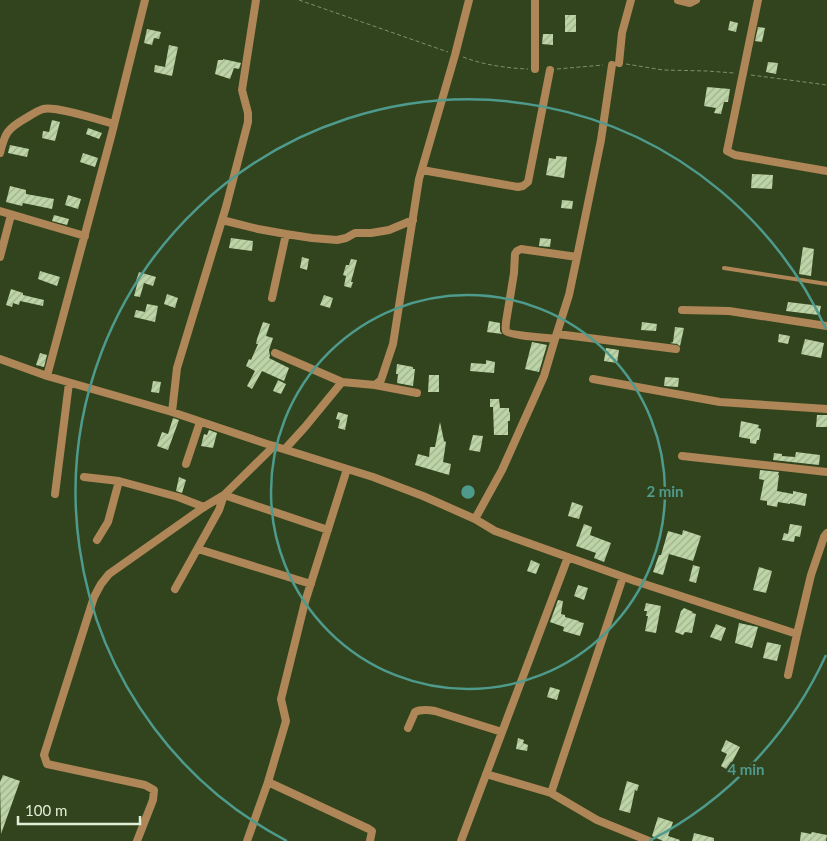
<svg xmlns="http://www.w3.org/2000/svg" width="827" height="841" font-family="Lato,sans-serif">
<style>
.building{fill:url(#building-hatch)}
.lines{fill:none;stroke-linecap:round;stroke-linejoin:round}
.path{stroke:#7f8e6e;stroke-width:1;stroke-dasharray:4 2.5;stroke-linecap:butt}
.service{stroke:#ae8657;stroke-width:4}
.minor{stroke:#ae8657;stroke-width:8}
.ring{fill:none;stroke:#4e9a8d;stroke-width:2.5}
.centre{fill:#4e9a8d;stroke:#32441d;stroke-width:2.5}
.ring-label{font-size:15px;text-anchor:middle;font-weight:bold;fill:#4e9a8d;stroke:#32441d;stroke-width:5;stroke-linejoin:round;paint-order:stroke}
</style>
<defs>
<pattern id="building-hatch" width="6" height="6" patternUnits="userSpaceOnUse" patternTransform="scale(1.25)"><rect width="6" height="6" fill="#bdd4a7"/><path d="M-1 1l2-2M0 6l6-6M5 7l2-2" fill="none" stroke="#9fb18d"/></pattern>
</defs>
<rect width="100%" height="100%" fill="#32441d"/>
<path class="building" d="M565,15H576V32H565Z
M730,21L738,23L736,32L728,30Z
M758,27L765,28L762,42L755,41Z
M147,29L161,32L159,39L154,38L152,45L144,43Z
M543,34H553V45L542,44Z
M169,45L178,47L172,76L154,72L155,65L165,67Z
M223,59L241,63L239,69L234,68L230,79L215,74L218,60H223Z
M768,62L778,63L776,74L766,72Z
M707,87L730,89L728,102H724L721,114L714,113L716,108L704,106Z
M52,120L60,122L55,141L42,138L43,131L49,132Z
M88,128L102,133L99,139L86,134Z
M10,145L29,149L27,157L8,153Z
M83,153L98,158L95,167L80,162Z
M556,156L567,157L564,178L546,175L549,158L556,159Z
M752,174L773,175L772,189L751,188Z
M10,186L26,190V194L54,199L52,209L23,203L22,206L6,202Z
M68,195L81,199L78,209L65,205Z
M562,200L573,201L572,209L561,208Z
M54,215L69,219L67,225L52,221Z
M231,238L253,241L252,251L229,248Z
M540,238L551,239L550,247L539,246Z
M803,247L814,249L811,276L799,274Z
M302,257L309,259L307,270L300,268Z
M351,259L357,260L351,282H353L351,288L344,286L346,276L343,275L346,265H349Z
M40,271L60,277L57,286L38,279Z
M139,272L156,277L153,286L144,283L140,297L134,296L138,281H136Z
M11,289L23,293V295L44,300L43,306L20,301L19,305L13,303L12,307L6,305Z
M167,294L178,298L175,308L164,304Z
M324,295L333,298L330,308L320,305Z
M788,302L821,306L819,315L786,311Z
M147,304L158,306L155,322L134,317L136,310L145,312Z
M489,321L500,323V331L502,334L487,332Z
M263,322L270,324L266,336L273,338L269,350L270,356L269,358L289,368L284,381L262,371L252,389L247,386L255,371L246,366L249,359L251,360L258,344H256L257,339Z
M642,322L657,324L656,331L641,330Z
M675,327L684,328L680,346L677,344L670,343L673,342Z
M779,334L790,336L788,344L778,342Z
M805,339L824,343L821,358L801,354Z
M532,342L547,345L539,372L525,369Z
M606,348L619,350L617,363L604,361Z
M40,353L47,355L44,367L36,365Z
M486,360L495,362L494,373L470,371L471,363L486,364Z
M397,364L413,367V369H415L413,386L397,383L398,374H396Z
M429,375H439V392H428Z
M665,377L679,378L678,387L664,386Z
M278,380L286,384L281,394L273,391Z
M153,381L161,382L159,393L151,392Z
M490,399H499L500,408H509V412H510V421H508V435H494L493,407H490Z
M338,412L348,415L345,430L338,428L340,420L336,419Z
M817,415H827V427H816Z
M173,418L179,420L168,450L157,446L162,432L168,434Z
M741,421L759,425L758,428L761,429L759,440H757L756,444L750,443V439L739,437Z
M440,422L444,441L446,442L443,462L451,464L449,475L415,465L418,454L429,457L430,447H435Z
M209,430L217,433L213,448L201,446L204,434L207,435Z
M473,435L483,436L480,452L469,450Z
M796,452L820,455L819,465L773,460L774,453L782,454V456L795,457Z
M760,470L779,472L778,475H779L777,491L793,494V491L807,494L805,506L790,503V504L778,502L777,507L767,505V501L760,500L764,480L759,479Z
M179,477L186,480L182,493L176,491Z
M572,502L583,506L579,519L568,516Z
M584,524L592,527L590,535L611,543L604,562L594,558L596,553L576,546Z
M790,524L802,526L800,537L795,536L794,542L782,540L784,533L788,534Z
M683,530L701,536L693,561L669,554L663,575L653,572L659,555H661L668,531L682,535Z
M531,560L540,564L536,574L527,571Z
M693,565L700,567L696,583L689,581Z
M759,567L772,571L766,593L753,590Z
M578,585L588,588L584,600L574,596Z
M558,600L563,601L561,614L565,615V617L579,621V622L584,623L580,636L563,631L564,627L550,622Z
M646,603L661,606L656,633L645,631L648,616H646L647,611H644Z
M684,608L693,612L692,613L696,614L692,633L685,632L683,635L675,632L681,611Z
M739,623L758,627L752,648L735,643Z
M716,624L726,628L721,641L710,637Z
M767,642L781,645L777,661L763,658Z
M550,687L560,690L557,700L547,697Z
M518,738L524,740L523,743L528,745L527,751L516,749Z
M726,740L740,747L728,770L721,766L727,754L721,751Z
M3,775L20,781L1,834L0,782Z
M627,781L639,785L637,791L635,790L630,813L619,810Z
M658,817L673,822L668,836L680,840L679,841H663L652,836Z
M801,832L811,834L812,832L827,835L826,841H800Z
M694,833L714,838V841H692Z"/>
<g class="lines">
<path class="path" d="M299,0L448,52
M463,57C484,65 506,68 528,69
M626,64L663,70L707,71L734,73
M557,69L603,65
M751,75L827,85"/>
<path class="service" d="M724,268L827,284"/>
<path class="minor" d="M535,0V69
M678,0L690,3L696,0
M758,0L727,151L735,155L827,171
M619,63L622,33L631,0
M0,153C5,133 7,129 26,118C31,115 37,111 43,109C56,106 99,120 114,124
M422,170L518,187L523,186L528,182L550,70
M0,211L85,236
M222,220L258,229L286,234L312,238L337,240L346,238L355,233H371L389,230L413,220
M0,257L11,215
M272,298L286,234
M682,310L729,311L827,326
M557,334L676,349
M555,339C548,338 508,335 506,331C505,328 506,325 506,322L514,273L515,254L517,251L521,249L577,257
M275,353L342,382L375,385L381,380L393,344L419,179L455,55L469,0
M0,359L47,376L172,412L264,443L373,477L423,496L475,519L495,531L635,581L797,634L811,575L824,537L827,533
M47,376L112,133L145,0
M593,379L720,402L827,409
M375,385L417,393
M172,412L177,368L226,207L248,122V113L242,90L256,0
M285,449L305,427L342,382
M682,456L827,472
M186,464L200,422
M84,477L119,481L178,497L204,507
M55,494L69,383
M475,519L502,470L544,376L555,339L569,295L577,257L601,140L612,65
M97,540L108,522L119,481
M198,549L311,584
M623,577L551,793L597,820L649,841
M175,589L219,510L224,495L274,446
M788,675L797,634
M408,728L415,712C421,709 429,710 435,711L502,732
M486,774L551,793
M268,782L369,829L372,831L370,841
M137,841L153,800L154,790L145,785L47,764L44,755L94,597L101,584L109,574L204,507L224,495L328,530
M247,841L268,782L286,721L281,699L305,602L347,469
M461,841L568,557"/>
</g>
<g class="ring">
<circle cx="468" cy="492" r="197"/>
<path d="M826 655A393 393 0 0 1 649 841M287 841A393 393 0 1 1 826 329"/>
</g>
<circle cx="468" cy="492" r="8" class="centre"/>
<g class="ring-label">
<text x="665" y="497">2 min</text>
<text x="746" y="775">4 min</text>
</g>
<path d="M18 816v8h122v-8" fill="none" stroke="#e1edd6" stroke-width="2.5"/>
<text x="25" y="816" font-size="15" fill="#e1edd6" stroke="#32441d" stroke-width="4" paint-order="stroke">100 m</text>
</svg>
